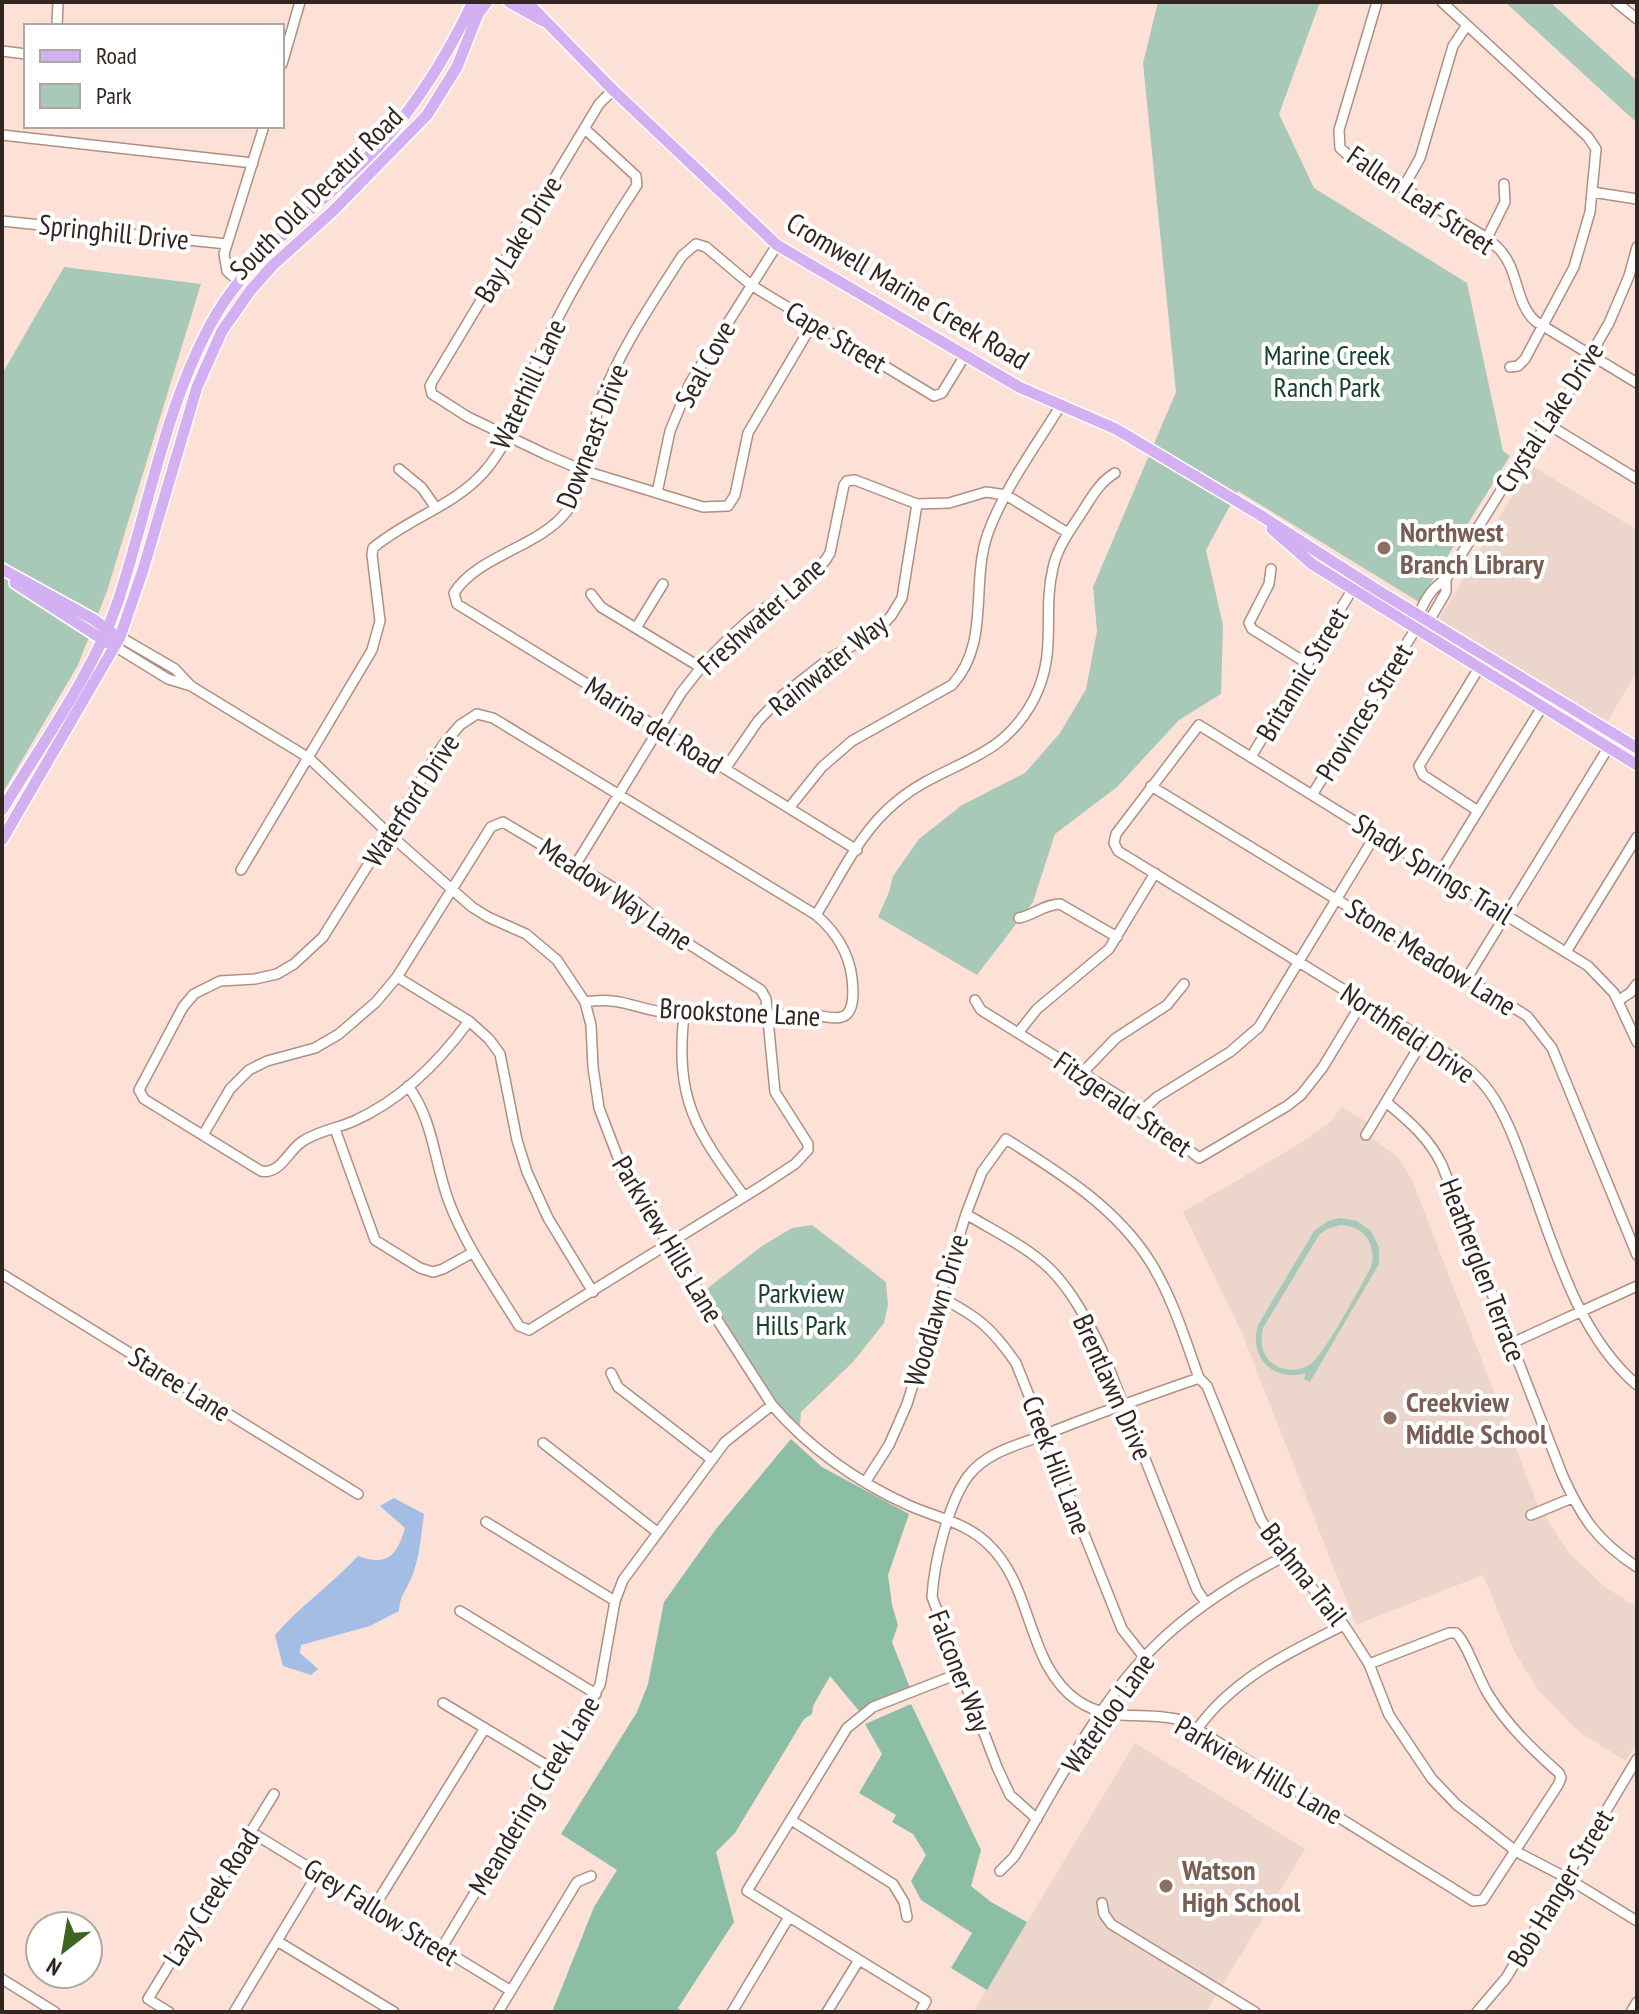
<svg xmlns="http://www.w3.org/2000/svg" width="1639" height="2014" font-family="'PT Sans Narrow',sans-serif">
<style>
.education{fill:#ecd5cb}
.green{fill:#a8c9b8;fill-rule:evenodd}
.forest{fill:#8cbda5}
.water{fill:#a3bde4}
.lines{fill:none;stroke-linecap:round;stroke-linejoin:round}
.minor-casing{stroke:#b08f82;stroke-width:12}
.major-casing{stroke:#fff;stroke-width:14}
.minor{stroke:#fff;stroke-width:9}
.major{stroke:#d3b0f2;stroke-width:11}
.education-dot{fill:#8d6e63;stroke:#fff;stroke-width:3}
.labels{text-anchor:middle;stroke-width:8;stroke-linejoin:round;paint-order:stroke}
.street-label{font-size:28px;fill:#332620;stroke:#fff}
.park-label{font-size:28px;fill:#16402f;stroke:#fff}
.education-label{font-size:28px;font-weight:bold;fill:#785e54;stroke:#fff;text-anchor:start}
</style>
<rect width="100%" height="100%" fill="#fee1d6"/>
<path class="education" d="M1531,465L1637,530V672L1607,722L1439,619Z
M1342,1107L1368,1123L1363,1132L1399,1158L1412,1180L1537,1503L1568,1552L1605,1587L1637,1607V1741L1626,1761L1579,1732L1539,1691L1514,1651L1483,1575L1356,1625L1242,1333L1183,1212L1299,1144L1330,1122Z
M1135,1743L1305,1849L1206,2012H973Z"/>
<path class="green" d="M1158,2H1320L1279,114L1314,188L1467,283L1503,451L1510,456L1419,602L1238,491L1206,550L1223,625L1221,694L1179,720L1117,787L1055,834L1033,902L977,975L878,917L889,892L893,876L919,839L962,805L1025,773L1060,733L1086,689L1097,631L1093,587L1176,392L1143,63Z
M1505,2H1550L1637,81V123Z
M64,267L201,284L107,591L78,665L2,794V374Z
M1340,1218L1357,1221L1371,1231L1379,1247V1264L1310,1382L1304,1379L1306,1373C1275,1383 1248,1358 1258,1325L1314,1231L1328,1221ZM1340,1225C1364,1226 1377,1244 1371,1267C1361,1286 1326,1351 1312,1363C1300,1372 1282,1372 1271,1362C1261,1353 1260,1340 1263,1328L1319,1235L1327,1229Z
M812,1225L886,1282L888,1305L884,1323L853,1362L801,1412L800,1426L796,1425L772,1397L704,1291L762,1246L792,1228Z"/>
<path class="forest" d="M791,1439L822,1467L909,1514L888,1575L892,1605L898,1625L892,1642L910,1688L859,1711L830,1676L813,1706L812,1714L804,1719L735,1833L716,1852L734,1922L678,2008L682,2012H552L594,1907L617,1870L561,1834L637,1712L648,1684L664,1602L716,1529Z
M911,1704L981,1850L971,1886L991,1902L1027,1922L987,1990L951,1968L972,1933L921,1900L911,1881L926,1855L913,1834L892,1822L896,1815L859,1793L882,1754L865,1724Z"/>
<path class="water" d="M394,1498L424,1514C421,1535 420,1556 412,1576C407,1590 400,1594 399,1611L370,1626L301,1645L300,1653L318,1669L311,1675L283,1666L275,1635C300,1606 332,1584 358,1556C388,1567 397,1555 405,1528L380,1506Z"/>
<g class="lines">
<defs>
<path id="minor" d="M1377,2L1339,130L1340,148L1348,155C1381,175 1415,195 1449,215C1466,226 1486,235 1500,250C1519,271 1515,302 1535,321L1637,383
M1442,2L1588,137L1596,149L1590,212L1574,267L1525,359L1518,366L1510,367
M1616,2L1637,19
M57,26L58,2
M2,51L26,54
M282,64L300,2
M613,90L599,104L432,382L430,386L432,394L468,417L545,454L582,470L703,507L728,506L735,495L748,433L813,323
M2,135L253,163
M1403,188L1420,158L1453,46L1467,25
M1592,192L1637,199
M2,221L227,244
M1487,238L1505,202L1504,184
M250,291L227,271L224,254L264,126
M1549,425L1637,479
M399,469L422,488L436,508
M657,493L670,431L690,383L777,245
M1271,569L1269,584L1249,623L1252,629L1308,664
M591,594L601,607L700,667
M1425,624L1429,621L1446,592V579
M636,628L663,584
M120,637L175,669L191,686
M116,647L168,679L191,686L309,758L389,834L472,907L488,917L526,934L557,960L585,1002L591,1025L593,1067L599,1108L625,1176L772,1405C808,1447 857,1482 908,1505C937,1518 966,1522 989,1545C1034,1588 1026,1665 1078,1701C1112,1724 1148,1710 1184,1721L1473,1901L1483,1900L1558,1785L1561,1778L1559,1773C1531,1748 1507,1725 1488,1694C1478,1678 1467,1643 1456,1633H1449L1369,1664
M1251,757L1352,590
M725,769L758,721L783,695L830,658L874,634L891,616L902,598L917,504
M1151,786L1527,1016L1552,1048L1637,1255
M1312,795L1415,630C1419,610 1428,590 1446,579L1520,460L1558,411L1609,323L1629,276L1637,247
M789,808L822,767L852,741L952,685C991,643 970,583 988,533C1005,487 1036,446 1061,405
M1478,811L1423,775L1419,766L1479,668
M857,850L457,604L454,593C478,555 540,547 567,511C587,483 589,434 601,400C620,350 653,301 682,256L696,244L706,247L751,285L934,396L942,393L964,357
M576,864L681,693C701,666 723,642 749,620C775,598 813,584 830,553L844,485L847,481L855,480L917,504L949,503L986,492L1006,495L1068,533
M241,870L372,650L380,621L372,555L373,548C407,519 454,506 484,472C516,436 522,391 542,350C569,293 602,238 637,185L636,176L585,129
M1440,873L1542,707
M816,915C840,877 860,831 896,802C946,760 1000,764 1034,699C1058,652 1042,613 1053,568C1058,545 1072,528 1084,509C1093,495 1100,482 1115,473
M1019,918C1034,915 1045,904 1060,904L1117,937
M1566,952L1637,837
M397,977L469,1021L489,1039L500,1054L517,1140L527,1172L548,1218L593,1292
M1467,978L1608,748
M975,1000L981,1010L1121,1097L1199,1158L1287,1106L1301,1095L1323,1067L1363,1001
M1619,1000L1630,993L1637,984
M684,1014C675,1100 695,1129 744,1196
M469,1021C439,1062 401,1100 354,1121C338,1128 318,1131 303,1141C288,1150 281,1175 261,1171L144,1099L139,1090L183,1007L194,994L220,981L255,979L277,974L294,964L323,937L443,745L460,725L477,714L493,718L816,915C835,931 849,953 852,978C853,988 855,1006 847,1014C839,1022 822,1015 812,1015C783,1013 754,1017 725,1017C707,1017 688,1015 670,1013C636,1010 623,996 585,1002
M1018,1033L1037,1009L1109,949L1155,873
M1637,1042L1614,993L1588,966L1199,725L1116,834L1114,843L1118,851L1437,1047C1456,1059 1475,1072 1489,1091C1505,1113 1516,1143 1525,1168C1553,1242 1575,1332 1637,1385
M1083,1072L1116,1038L1167,1005L1184,984
M1386,1102C1409,1121 1429,1138 1442,1165L1562,1474C1581,1517 1597,1541 1637,1567
M1144,1113L1148,1105L1157,1097L1230,1052L1259,1027L1376,834
M335,1129L375,1240L420,1268L433,1272L443,1269L472,1253
M203,1135L230,1089L249,1070L267,1061L315,1048L339,1034L376,1002L397,977L491,827L503,822L634,900L673,934L761,990L766,999L775,1092L808,1144V1150L795,1164L763,1185L529,1330L519,1326C494,1285 466,1247 449,1202C434,1162 434,1121 408,1086
M1366,1135L1423,1040
M966,1214C994,1231 1026,1246 1050,1269C1072,1291 1087,1320 1101,1348L1197,1590L1206,1603
M2,1274L358,1494
M940,1297C978,1317 991,1327 1016,1363L1122,1629L1144,1657
M1512,1343L1637,1286
M611,1373L618,1387L711,1459
M543,1443L657,1532
M866,1481L889,1445L907,1404L966,1214L982,1172L1006,1139C1060,1173 1116,1207 1151,1263C1173,1299 1185,1339 1199,1378L1207,1386L1261,1520L1296,1571L1331,1608L1348,1631L1369,1664L1389,1715L1432,1779L1457,1805L1517,1852L1567,1878L1637,1921
M1531,1515L1572,1498
M486,1522L615,1601
M460,1611L596,1694
M443,1703L551,1768
M1198,1728C1233,1679 1291,1651 1344,1625
M1037,1819L1010,1795L997,1767L932,1597C934,1564 948,1502 969,1475C987,1452 1018,1445 1044,1435C1095,1414 1147,1396 1199,1378
M791,1820L893,1884L904,1902L907,1917
M251,1832L511,1991
M1000,1871L1014,1857C1056,1788 1097,1703 1154,1647C1192,1609 1237,1581 1285,1556
M1102,1903L1104,1914L1111,1924L1255,2012
M374,1907L485,1728
M277,1941L394,2012
M441,1949L600,1685L615,1601L623,1580L725,1442L772,1405
M2,1979L55,2012
M169,2012L148,1999L274,1794
M234,2012L318,1873
M498,2012L577,1882L591,1876
M732,2012L789,1917
M827,2012L859,1960
M920,2012L926,2001L747,1891L847,1728L873,1707L960,1673
M1477,2012L1506,1978L1637,1759
M1631,2012L1637,2002"/>
<path id="major" d="M509,2L543,21
M527,2L613,90L777,245L1019,387L1116,429L1260,515L1377,590L1637,748
M1272,529L1312,564L1637,765
M2,569L93,619L112,633
M15,583L108,643
M2,810C41,745 96,669 119,598C150,503 166,400 217,313C253,253 315,209 364,161C410,117 445,60 473,2
M2,840L120,637L143,570L197,387L222,331L250,291L272,266L332,212L427,115L457,67L478,14L487,2"/>
</defs>
<use href="#minor" class="minor-casing"/>
<use href="#major" class="major-casing"/>
<use href="#minor" class="minor"/>
<use href="#major" class="major"/>
</g>
<g class="education-dot">
<circle cx="1384" cy="548" r="8"/>
<circle cx="1390" cy="1418" r="8"/>
<circle cx="1166" cy="1886" r="8"/>
</g>
<g class="labels">
<g class="street-label">
<text transform="translate(316 193) rotate(-45)" y="10">South Old Decatur Road</text>
<text transform="translate(1421 200) rotate(34)" y="10">Fallen Leaf Street</text>
<text transform="translate(114 232) rotate(6)" y="10">Springhill Drive</text>
<text transform="translate(518 239) rotate(-59)" y="10">Bay Lake Drive</text>
<text transform="translate(908 291) rotate(31)" y="10">Cromwell Marine Creek Road</text>
<text transform="translate(836 337) rotate(31)" y="10">Cape Street</text>
<text transform="translate(705 364) rotate(-61)" y="10">Seal Cove</text>
<text transform="translate(528 384) rotate(-65)" y="10">Waterhill Lane</text>
<text transform="translate(1549 417) rotate(-57)" y="10">Crystal Lake Drive</text>
<text transform="translate(592 436) rotate(-69)" y="10">Downeast Drive</text>
<text transform="translate(761 616) rotate(-42)" y="10">Freshwater Lane</text>
<text transform="translate(828 665) rotate(-39)" y="10">Rainwater Way</text>
<text transform="translate(1302 674) rotate(-59)" y="10">Britannic Street</text>
<text transform="translate(1364 712) rotate(-58)" y="10">Provinces Street</text>
<text transform="translate(654 725) rotate(32)" y="10">Marina del Road</text>
<text transform="translate(411 800) rotate(-57)" y="10">Waterford Drive</text>
<text transform="translate(1433 869) rotate(32)" y="10">Shady Springs Trail</text>
<text transform="translate(616 894) rotate(34)" y="10">Meadow Way Lane</text>
<text transform="translate(1431 957) rotate(32)" y="10">Stone Meadow Lane</text>
<text transform="translate(740 1012) rotate(3)" y="10">Brookstone Lane</text>
<text transform="translate(1408 1033) rotate(34)" y="10">Northfield Drive</text>
<text transform="translate(1123 1104) rotate(35)" y="10">Fitzgerald Street</text>
<text transform="translate(668 1239) rotate(59)" y="10">Parkview Hills Lane</text>
<text transform="translate(1483 1270) rotate(69)" y="10">Heatherglen Terrace</text>
<text transform="translate(936 1310) rotate(-73)" y="10">Woodlawn Drive</text>
<text transform="translate(180 1384) rotate(32)" y="10">Staree Lane</text>
<text transform="translate(1113 1387) rotate(66)" y="10">Brentlawn Drive</text>
<text transform="translate(1057 1465) rotate(69)" y="10">Creek Hill Lane</text>
<text transform="translate(1304 1574) rotate(52)" y="10">Brahma Trail</text>
<text transform="translate(960 1671) rotate(69)" y="10">Falconer Way</text>
<text transform="translate(1108 1713) rotate(-55)" y="10">Waterloo Lane</text>
<text transform="translate(1259 1770) rotate(30)" y="10">Parkview Hills Lane</text>
<text transform="translate(534 1795) rotate(-59)" y="10">Meandering Creek Lane</text>
<text transform="translate(1560 1888) rotate(-59)" y="10">Bob Hanger Street</text>
<text transform="translate(211 1897) rotate(-58)" y="10">Lazy Creek Road</text>
<text transform="translate(381 1912) rotate(32)" y="10">Grey Fallow Street</text>
</g>
<g class="park-label">
<text x="1327" y="365">Marine Creek<tspan x="1327" dy="32">Ranch Park</tspan></text>
<text x="801" y="1303">Parkview<tspan x="801" dy="32">Hills Park</tspan></text>
</g>
<g class="education-label">
<text x="1400" y="542">Northwest<tspan x="1400" dy="32">Branch Library</tspan></text>
<text x="1406" y="1412">Creekview<tspan x="1406" dy="32">Middle School</tspan></text>
<text x="1182" y="1880">Watson<tspan x="1182" dy="32">High School</tspan></text>
</g>
</g>
<rect width="1639" height="2014" fill="none" stroke="#332620" stroke-width="8"/>
<rect x="24" y="24" width="260" height="104" fill="#ffffff" stroke="#ada8a6" stroke-width="2"/>
<rect x="40" y="50" width="40" height="12" fill="#d3b0f2" stroke="#ada8a6" stroke-width="2"/>
<text x="96" y="64" font-size="24" fill="#332620">Road</text>
<rect x="40" y="84" width="40" height="24" fill="#a8c9b8" stroke="#ada8a6" stroke-width="2"/>
<text x="96" y="104" font-size="24" fill="#332620">Park</text>
<g transform="translate(64 1950) rotate(211)"><circle r="38" fill="#ffffff" stroke="#ada8a6" stroke-width="2"/>
<path d="M0-6L14 30L0 20L-14 30Z" fill="#3e651f"/>
<text y="-12" font-size="22" font-weight="bold" text-anchor="middle" fill="#332620">N</text>
</g>
</svg>
